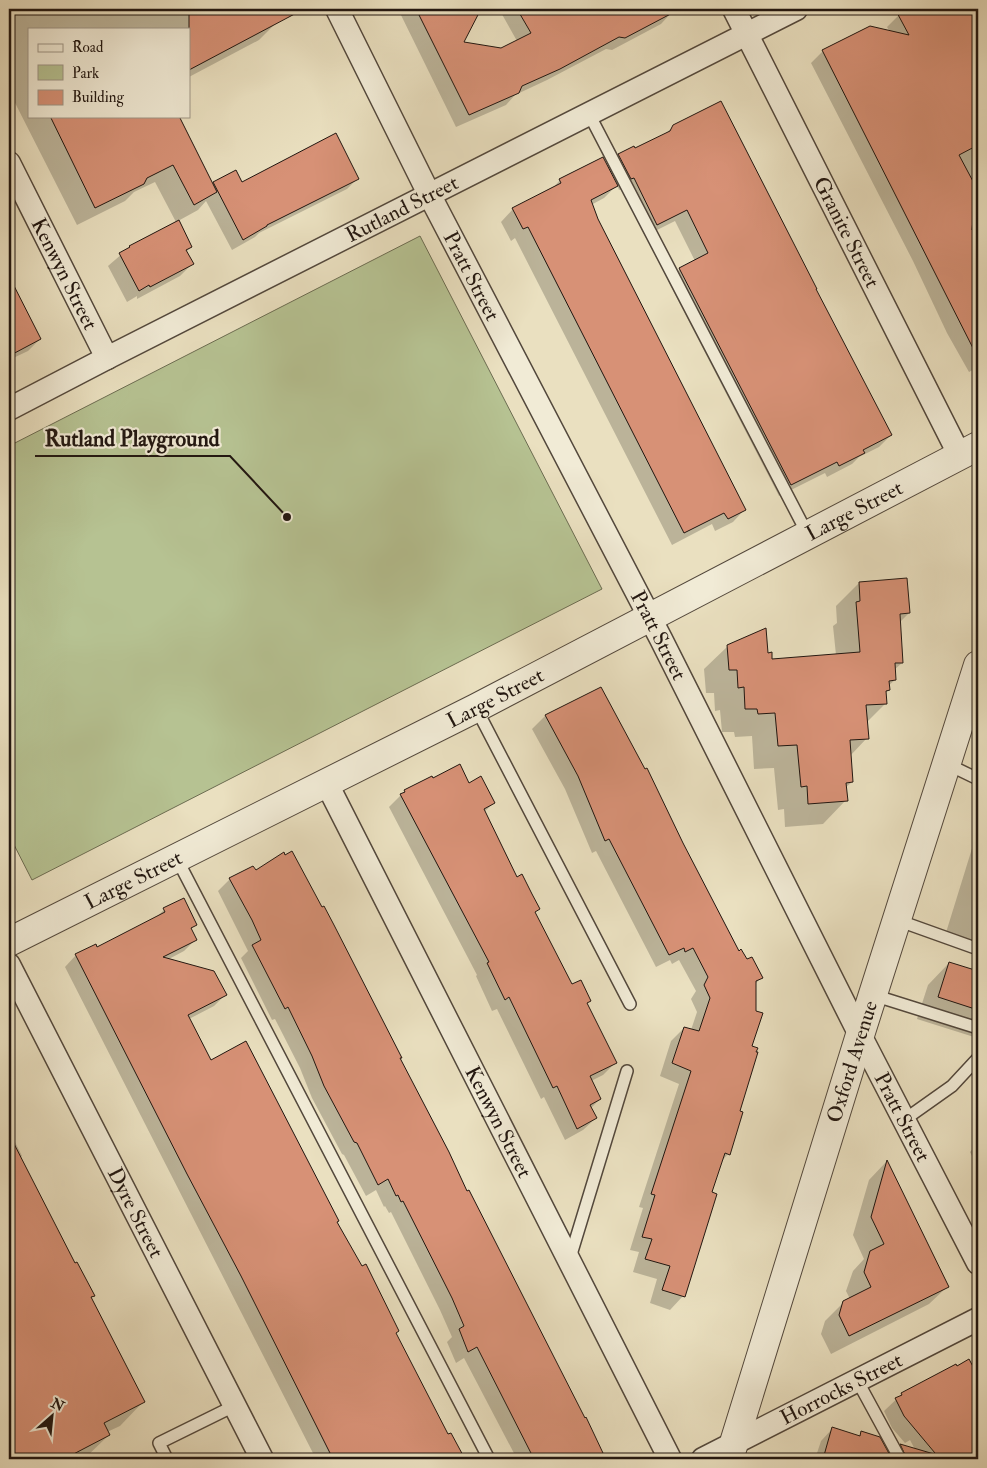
<svg xmlns="http://www.w3.org/2000/svg" width="987" height="1468" font-family="'IM FELL Double Pica',serif">
<style>
.green{fill:#b6c292;stroke:#6c6c51}
.shadow{fill:#0003}
.building{fill:#d79176;stroke:#211610}
.lines{fill:none;stroke-linecap:round;stroke-linejoin:round}
.service-casing{stroke:#53483c;stroke-width:14}
.minor-casing{stroke:#53483c;stroke-width:25}
.tertiary-casing{stroke:#53483c;stroke-width:30}
.service{stroke:#f1ebd6;stroke-width:11}
.minor{stroke:#f1ebd6;stroke-width:22}
.tertiary{stroke:#f1ebd6;stroke-width:28}
.labels{text-anchor:middle;stroke-width:4.5;stroke-linejoin:round;paint-order:stroke}
.street-label{font-size:21px;fill:#211610;stroke:#f1ebd6}
.leader{fill:none;stroke:#211610;stroke-width:2}
.callout-dot{fill:#211610;stroke:#f1ebd6;stroke-width:2}
.callout-label{font-size:22px;text-anchor:middle;font-weight:bold;fill:#211610;stroke:#f1ebd6;stroke-width:4.5;stroke-linejoin:round;paint-order:stroke}
</style>
<rect width="100%" height="100%" fill="#eae0c0"/>
<filter id="stains"><feTurbulence type="fractalNoise" baseFrequency=".004" numOctaves="4"/><feColorMatrix values="0 0 0 0 .2 0 0 0 0 .09 0 0 0 0 .02 0 0 0 .5 -.17"/></filter>
<radialGradient id="worn" r=".72"><stop offset=".6" stop-color="#630" stop-opacity="0"/><stop offset="1" stop-color="#630" stop-opacity=".3"/></radialGradient>
<path class="green" d="M420,236L602,589L32,880L9,835V446Z"/>
<path class="shadow" d="M9,9H270L277,22L259,40L189,77V29H29V116H178L212,185L214,183L242,184L358,178L347,189L259,233L255,237L232,250L206,201L198,210L178,221L191,247L186,252L192,264L180,276L137,299V296L127,302L108,266L130,247L176,222L155,182L134,192L125,201L77,225L9,91Z
M398,9H490L476,15L462,43L502,49L517,41L499,9H577L582,19L589,9H672L673,11L661,24L612,50L606,49L547,80L515,95L506,105L456,127Z
M911,9H978V367L969,372L947,333L913,261L811,63L823,51L890,32L887,27L899,15Z
M674,126L815,290L891,435L879,447L859,457L852,464L827,477L825,473L779,496L668,281L680,269L695,261L675,221L645,236L622,189L619,190L617,185L604,198L591,205L596,220L745,509L733,522L715,531L712,524L672,545L515,238L511,241L501,222L513,209L551,190L560,180L607,167L619,155L635,149L665,134Z
M9,279L40,339L28,351L9,360Z
M859,583L909,613L899,623L902,663L894,670L895,680L888,686L889,690L885,693L886,703L866,723L867,738L850,756L852,782L845,788L846,800L823,824L785,827L784,809L778,810L774,768L754,769L752,736L735,737L734,732H722L720,710L715,711L714,693H706L704,669L728,646L767,654L771,660L836,655L833,626L837,623L836,606Z
M600,688L738,952L762,977L755,984L751,1047L728,1154L721,1162L710,1193L683,1296L670,1310L650,1303L657,1279L633,1272L639,1252L630,1250L643,1208L639,1207L679,1084L660,1076L671,1041L684,1028L691,1030L697,1012L691,999L696,991L679,960L672,964L670,960L656,967L596,851L592,853L565,789L532,729L545,716Z
M432,780L469,784L494,803L484,812L516,878L538,909L534,913L572,985L590,1000L586,1004L615,1063L603,1075L591,1081L600,1099L591,1108L596,1118L583,1130L565,1140L544,1097L541,1099L497,1009L492,1011L476,976L477,975L389,807L405,791Z
M978,838V949L944,939L974,842Z
M230,879L399,1059L466,1193L601,1453L595,1459H517L464,1358L456,1363L447,1342L452,1337L440,1310L391,1212L389,1213L385,1206L384,1207L376,1190L366,1196L344,1155L342,1154L312,1098L300,1068L275,1019L272,1020L241,958L248,951L218,891Z
M183,899L196,924L190,930L195,940L184,951L167,960L225,995L214,1006L189,1019L210,1061L336,1223L448,1436L451,1434L464,1459H316L65,967L76,955L96,948L153,920L164,910Z
M949,963L978,972V1033L974,1037L917,1019L928,985Z
M9,1130L22,1156L20,1158L75,1265L93,1296L90,1299L143,1402L120,1426L107,1432L109,1435L84,1459H9Z
M978,1140V1168L970,1152L978,1143Z
M886,1162L948,1286L929,1304L831,1354L821,1334L825,1321L844,1302L850,1299L846,1291L853,1271L864,1259L853,1235L869,1180Z
M969,1361L978,1379V1459H920L910,1440L905,1443L892,1428L884,1411L902,1394Z
M833,1428L858,1437L862,1433L889,1457L888,1459H815L821,1441Z"/>
<path class="building" d="M189,9H304L189,70Z
M416,9H481L464,42L501,48L531,33L517,9H680L625,38L619,37L560,69L522,86L519,93L469,115Z
M895,9H978V145L959,155L976,187L972,230L978,227V358L822,50L870,26L909,35Z
M721,101L817,289H816L892,435L863,450L865,453L839,466L837,462L791,485L679,268L708,253L687,210L657,225L634,178L631,179L618,154L634,146L635,148L670,131L673,125Z
M50,116H179L217,192L194,205L173,165L147,178L144,184L95,208Z
M336,133L359,179L267,225V226L243,240L213,182L236,170L242,182Z
M603,157L618,186L591,200L598,219L746,510L728,519L724,513L684,533L528,227L523,229L512,208L561,183L559,179Z
M179,220L192,247L186,250L194,264L150,287L149,285L139,291L119,253L130,247L129,246Z
M9,276L41,339L9,356Z
M907,578L910,613L900,614L903,663H895L896,680L889,681L890,690L886,691L887,704L866,705L869,739L850,740L853,782L846,783L848,801L808,804L807,786L801,787L797,745L778,746L775,713L758,714L757,709H745L744,687L738,688L737,670H729L727,645L766,628L768,653L772,652V659L860,652L856,602L860,601L859,582Z
M601,687L645,769L647,768L683,843L739,951L741,949L747,959L752,957L763,978L756,981V1011L763,1013L752,1046L758,1048L756,1052H758L740,1111L743,1112L730,1155L725,1153L712,1192L717,1194L685,1297L662,1290L670,1266L645,1259L652,1239L642,1237L655,1195L651,1194L691,1071L672,1063L684,1027L699,1031L710,998L704,985L708,977L693,948L685,952L684,948L669,955L609,839L605,841L578,776L545,715Z
M460,764L469,783L481,776L495,803L484,809L517,877L522,874L532,894L540,909L535,912L572,984L581,980L591,1001L587,1003L617,1063L590,1076L601,1099L590,1105L597,1118L577,1129L557,1086L553,1088L509,997L505,1000L487,963L489,962L400,794L405,792L404,790L432,776L433,778Z
M292,851L322,907L324,906L334,925L402,1058H400L449,1152L467,1191L469,1190L585,1418L586,1417L603,1453L591,1459H534L477,1347L468,1352L459,1329L464,1326L452,1298L403,1201L401,1202L398,1195L396,1196L388,1179L378,1185L357,1143L354,1142L324,1086L312,1056L288,1007L285,1009L252,945L261,940L252,920L229,878L253,866L256,870L284,852L285,855Z
M184,898L197,925L191,928L197,940L163,957L214,971L227,995L188,1015L211,1060L246,1041L339,1221L337,1222L362,1266L366,1264L399,1331L396,1333L448,1434L451,1433L465,1459H333L241,1276L187,1174L75,954L96,944L97,947L165,912L163,908Z
M949,962L978,971V1010L938,997Z
M9,1134L75,1263L77,1262L95,1296L91,1297L145,1402L104,1423L110,1435L64,1459H9Z
M887,1160L949,1287L849,1336L839,1315L843,1301L871,1287L864,1272L870,1251L884,1244L871,1217Z
M969,1359L978,1376V1459H940L904,1416L895,1398L902,1395L901,1393L956,1364L957,1366Z
M832,1427L860,1436L861,1431L880,1437L892,1459H823Z
M900,1444L934,1454L933,1459H907Z"/>
<g class="lines">
<defs>
<path id="service" d="M589,114L808,535
M476,708L630,1004
M947,764L978,779
M177,859L489,1459
M897,920L978,949
M873,995L978,1028
M904,1120L952,1086L978,1058
M570,1258L627,1071
M857,1380L900,1459
M167,1459L159,1443L234,1406"/>
<g id="minor">
<path id="s1" d="M337,9L429,194L661,639L860,1035L978,1263"/>
<path id="s2" d="M734,9L960,456"/>
<path id="s3" d="M9,163L107,358"/>
<path id="s4" d="M9,409L107,358L796,9"/>
<path id="s5" d="M327,784L670,1459"/>
<path id="s6" d="M9,965L262,1459"/>
<path id="s7" d="M703,1459L978,1319"/>
</g>
<g id="tertiary">
<path id="s8" d="M9,942L476,708L978,446"/>
<path id="s9" d="M729,1459L860,1035L978,665"/>
</g>
</defs>
<use href="#service" class="service-casing"/>
<use href="#minor" class="minor-casing"/>
<use href="#tertiary" class="tertiary-casing"/>
<use href="#service" class="service"/>
<use href="#minor" class="minor"/>
<use href="#tertiary" class="tertiary"/>
</g>
<g class="labels">
<g class="street-label">
<text dy="7" stroke="none"><textPath href="#s4" startOffset="441">Rutland Street</textPath></text>
<text dy="7" stroke="none"><textPath href="#s2" startOffset="250">Granite Street</textPath></text>
<text dy="7" stroke="none"><textPath href="#s3" startOffset="124">Kenwyn Street</textPath></text>
<text dy="7" stroke="none"><textPath href="#s1" startOffset="299">Pratt Street</textPath></text>
<text dy="7" stroke="none"><textPath href="#s8" startOffset="949">Large Street</textPath></text>
<text dy="7" stroke="none"><textPath href="#s1" startOffset="704">Pratt Street</textPath></text>
<text dy="7" stroke="none"><textPath href="#s8" startOffset="544">Large Street</textPath></text>
<text dy="7" stroke="none"><textPath href="#s8" startOffset="139">Large Street</textPath></text>
<text dy="7" stroke="none"><textPath href="#s9" startOffset="416">Oxford Avenue</textPath></text>
<text dy="7" stroke="none"><textPath href="#s1" startOffset="1244">Pratt Street</textPath></text>
<text dy="7" stroke="none"><textPath href="#s5" startOffset="379">Kenwyn Street</textPath></text>
<text dy="7" stroke="none"><textPath href="#s6" startOffset="278">Dyre Street</textPath></text>
<text dy="7" stroke="none"><textPath href="#s7" startOffset="155">Horrocks Street</textPath></text>
</g>
</g>
<path class="leader" d="M287 517L230 456H35"/>
<circle class="callout-dot" cx="287" cy="517" r="5"/>
<g class="callout-label">
<text x="132" y="446">Rutland Playground</text>
</g>
<rect width="987" height="1468" fill="none" stroke="#eae0c0" stroke-width="30"/>
<rect x="10" y="10" width="967" height="1448" fill="none" stroke="#211610" stroke-width="2.5"/>
<rect x="15" y="15" width="957" height="1438" fill="none" stroke="#211610"/>
<rect x="28" y="28" width="162" height="90" fill="#f1ebd6" stroke="#9e9687"/>
<rect x="38" y="44" width="25" height="8" fill="#f1ebd6" stroke="#9e9687"/>
<text x="72" y="52" font-size="15" fill="#211610">Road</text>
<rect x="38" y="65" width="25" height="15" fill="#b6c292" stroke="#9e9687"/>
<text x="72" y="78" font-size="15" fill="#211610">Park</text>
<rect x="38" y="90" width="25" height="15" fill="#d79176" stroke="#9e9687"/>
<text x="72" y="102" font-size="15" fill="#211610">Building</text>
<g transform="translate(52 1416) rotate(27)" stroke="#f1ebd6" stroke-width="4" paint-order="stroke">
<path d="M0-4L9 19L0 12L-9 19Z" fill="#211610"/>
<text y="-8" font-size="14" font-weight="bold" text-anchor="middle" fill="#211610">N</text>
</g>
<rect width="100%" height="100%" filter="url(#stains)"/>
<rect width="100%" height="100%" fill="url(#worn)"/>
</svg>
